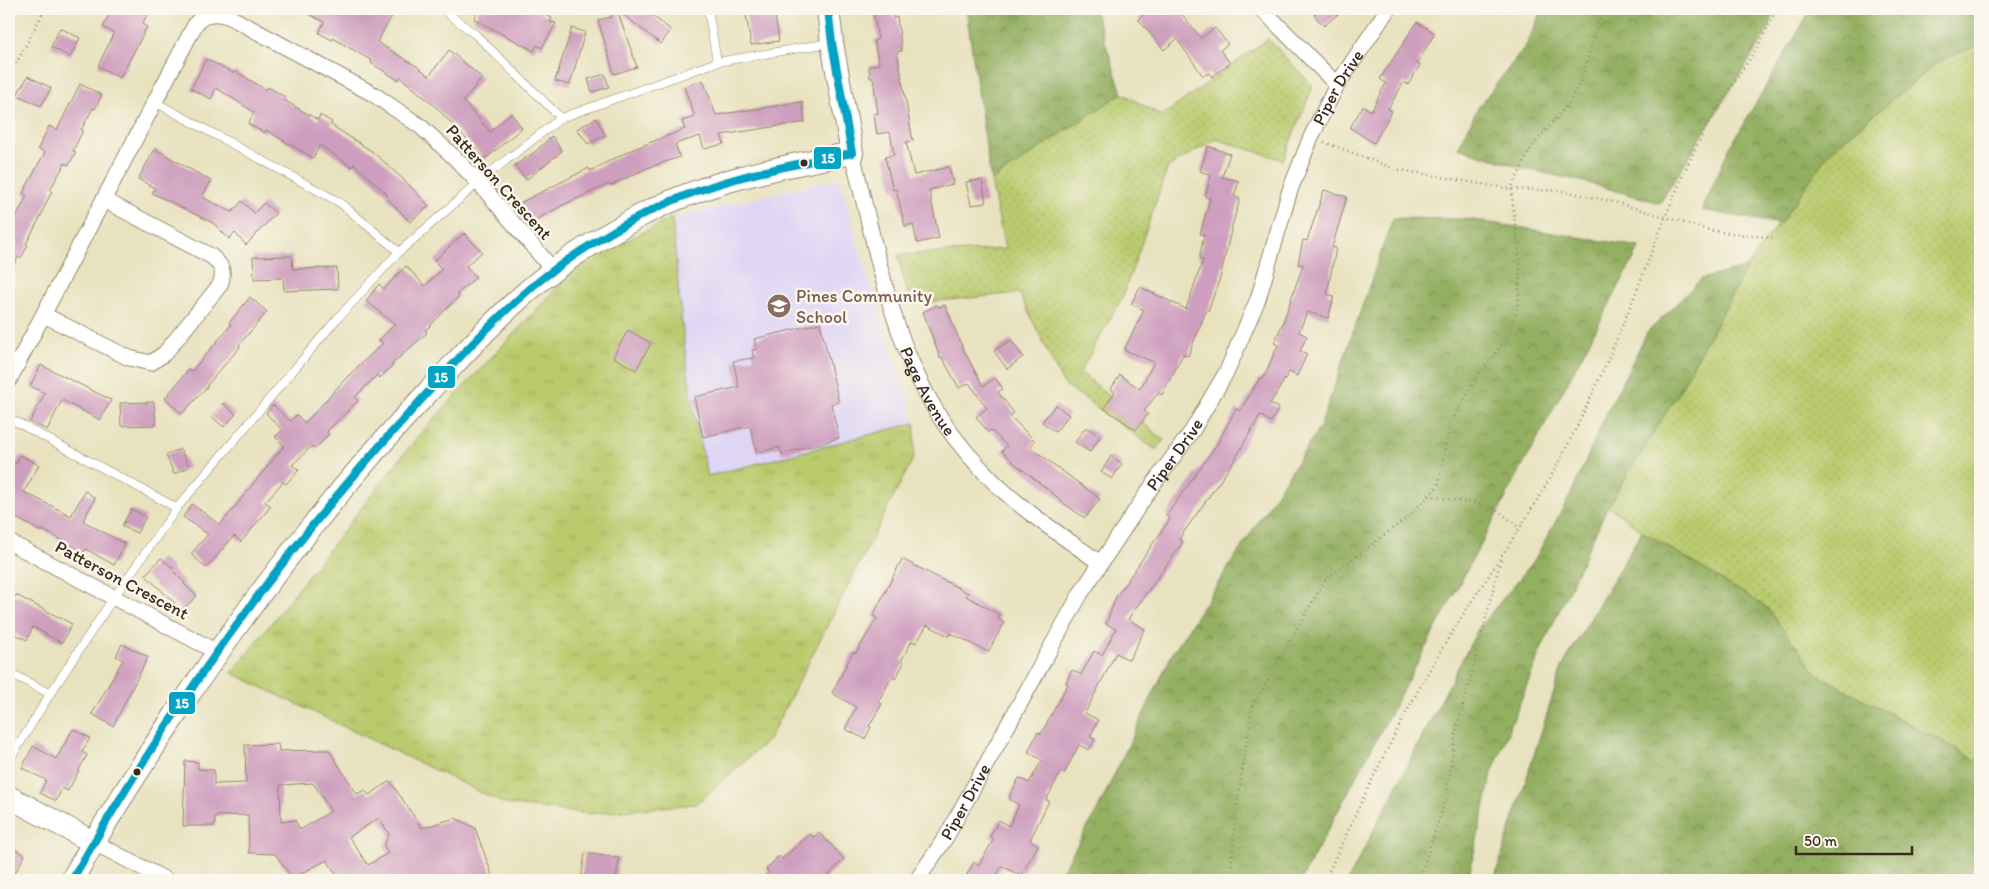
<svg xmlns="http://www.w3.org/2000/svg" width="1989" height="889" font-family="Itim,sans-serif">
<style>
.built{fill:#dfd5f5}
.grass{fill:url(#grass-dots);stroke:#7a7a46}
.forest{fill:url(#forest-crowns);stroke:#676c40}
.park{fill:url(#park-tufts);stroke:#7a7a46}
.building{fill:#ce9ebe;fill-rule:evenodd}
.lines{fill:none;stroke-linecap:round;stroke-linejoin:round}
.lane-casing{stroke:#92866e;stroke-width:9}
.street-casing{stroke:#92866e;stroke-width:17}
.secondary-casing{stroke:#92866e;stroke-width:24}
.path{stroke:#92866e;stroke-width:2.5;stroke-dasharray:1 4;stroke-linecap:butt}
.lane{stroke:#fff;stroke-width:8}
.street{stroke:#fff;stroke-width:15}
.secondary{stroke:#fff;stroke-width:22}
.bus-1-casing{stroke:#fbf7ec;stroke-width:11}
.bus-1{stroke:#03a3c5;stroke-width:8}
.bus-dot{fill:#3b2a1e;stroke:#fbf7ec;stroke-width:2}
.labels{text-anchor:middle;stroke-width:5;stroke-linejoin:round;paint-order:stroke}
.street-label{font-size:18px;fill:#3b2a1e;stroke:#fbf7ec}
.education-label{font-size:18px;fill:#785e54;stroke:#fbf7ec;text-anchor:start}
.line-badge{stroke:#fbf7ec;stroke-width:2}
.badge-label{font-size:14px;text-anchor:middle;font-weight:bold;fill:#fff}
</style>
<defs>
<pattern id="grass-dots" width="8" height="8" patternUnits="userSpaceOnUse" patternTransform="scale(1.25)"><rect width="8" height="8" fill="#bacb6e"/><path d="M2 2h.1M6 6h.1" fill="none" stroke="#a1ae5f" stroke-width="1.8" stroke-linecap="round"/></pattern>
<pattern id="forest-crowns" width="20" height="18" patternUnits="userSpaceOnUse" patternTransform="scale(1.25)"><rect width="20" height="18" fill="#93af61"/><path d="M2 6a3 3 0 1 1 6 0M12 15a3 3 0 1 1 6 0" fill="none" stroke="#798f4f"/></pattern>
<pattern id="park-tufts" width="24" height="20" patternUnits="userSpaceOnUse" patternTransform="scale(1.25)"><rect width="24" height="20" fill="#bacb6e"/><path d="M3 7l-1-3M5 7V3M7 7l1-3M15 17l-1-3M17 17v-4M19 17l1-3" fill="none" stroke="#a1ae5f"/></pattern>
</defs>
<rect width="100%" height="100%" fill="#fbf7ec"/>
<filter id="ink" filterUnits="userSpaceOnUse"><feTurbulence type="fractalNoise" baseFrequency=".02" numOctaves="2"/><feDisplacementMap in="SourceGraphic" scale="10" xChannelSelector="R" yChannelSelector="G"/><feConvolveMatrix kernelMatrix="1 2 1 2 8 2 1 2 1" color-interpolation-filters="sRGB"/></filter>
<filter id="wash" filterUnits="userSpaceOnUse"><feTurbulence type="fractalNoise" baseFrequency=".0096" numOctaves="4" result="noise"/><feDisplacementMap in="SourceGraphic" scale="20" xChannelSelector="R" yChannelSelector="G"/><feGaussianBlur stdDeviation="1.12" result="paint"/><feColorMatrix in="noise" values="0 0 0 0 0 0 0 0 0 0 0 0 0 0 0 0 0 1.4 0 .05"/><feComposite in="paint" operator="in"/></filter>
<g filter="url(#wash)">
<rect width="100%" height="100%" fill="#e8e2bf"/>
<path class="built" d="M840,178L859,249L915,423L708,476L698,437L686,362L672,218Z"/>
<path class="grass" d="M1268,39L1313,86L1283,160L1216,139L1168,167L1123,296L1080,372L1164,440L1156,450L1063,383L1019,293L910,304L898,255L1005,249L991,181L1122,93L1162,116Z
M1980,44V762L1818,675L1766,607L1642,531L1608,506L1678,393L1747,267L1830,151L1939,61Z"/>
<path class="forest" d="M966,9H1094L1122,93L991,181Z
M1542,9H1776L1768,30L1660,203L1584,182L1522,168L1458,148L1478,108L1527,44Z
M1811,9H1980V44L1939,61L1830,151L1780,224L1702,210L1729,149Z
M1393,218L1467,219L1640,247L1301,880H1057L1097,811L1173,652L1320,427Z
M1747,267L1678,393L1608,506L1540,652L1492,773L1468,880H1348L1478,629L1533,562L1571,494L1608,410L1647,333L1701,279Z
M1642,531L1766,607L1818,675L1980,762V880H1494L1562,667Z"/>
<path class="park" d="M672,218C680,305 686,392 708,476L915,423L914,457L769,739L696,804L589,814L505,804L232,673L418,436L579,264Z"/>
<g id="blocks">
<path class="building" d="M112,9L123,14L126,9H151L142,24L147,27L120,78L98,66L114,33L103,27Z
M299,9H396L377,42L418,67L429,76L449,50L482,78L463,101L490,132L511,113L522,128L485,159L436,107L400,77L398,80L371,63L372,61L333,38L332,40L319,33L324,22Z
M479,9H534L552,18L550,22L556,23L542,48L537,45L534,51L474,19Z
M616,9H644L671,30L661,44Z
M745,9H774L779,41L751,45Z
M873,9H892L893,18L897,17L902,51L897,52L913,141L906,142L914,175L949,167L953,184L929,190L939,238L917,243L913,224L905,226L896,189L893,190L885,157L894,155L890,132L877,134L874,114L878,113L873,78H870L869,66L879,64L874,40L878,39Z
M1151,9H1171L1177,15L1180,12L1201,38L1215,28L1228,44L1220,50L1230,63L1212,77L1209,73L1203,76L1177,39L1164,50L1138,19Z
M1320,9H1344L1324,26L1314,15Z
M617,10L637,67L614,74L598,20L611,17Z
M1417,22L1435,33L1417,63L1420,65L1408,85L1404,82L1388,109L1392,111L1374,143L1350,128L1363,106L1371,111L1386,83L1380,79Z
M60,28L80,38L70,57L51,47Z
M572,28L585,32L570,85L555,81Z
M206,59L234,73L235,71L266,90L268,87L285,97L284,100L318,120L320,115L332,122L331,125L373,152L404,180L429,206L410,222L386,197L388,195L354,164L352,167L320,145L313,158L266,130L265,133L248,124L254,112L216,88L211,99L191,89Z
M605,74L609,87L592,92L588,79Z
M28,76L51,88L41,106L17,95Z
M703,80L716,115L802,102L805,122L721,135L724,144L704,149L700,136L675,144L680,157L647,168L610,186L609,184L563,205L530,223L518,204L589,168L590,171L631,150L685,129L682,121L695,117L684,87Z
M80,84L102,95L95,109L93,108L81,130H83L73,151L76,152L69,165L65,163L50,190L52,191L42,212H43L26,244L28,245L21,258L18,257L9,275V230L27,196L23,193L45,152L38,149L49,126L57,130Z
M596,118L605,135L588,144L577,129Z
M552,136L562,151L526,180L515,165L535,152Z
M1208,146L1230,154L1222,177L1239,181L1234,196L1240,199L1232,226L1220,278L1208,311H1206L1188,356L1183,354L1162,395L1158,393L1144,411L1148,414L1136,430L1104,408L1115,392L1111,389L1120,375L1140,389L1154,362L1124,350L1144,310L1131,304L1140,287L1186,309L1203,260H1199L1204,235L1200,234L1210,198L1205,197L1211,175L1200,171Z
M155,149L211,181L202,197L232,212L242,201L254,213L264,203L276,213L246,245L235,233L229,239L213,223L152,193L155,188L138,179Z
M982,180L986,203L971,205L966,182Z
M1324,190L1347,197L1332,247L1336,248L1327,294L1334,296L1328,318L1307,312L1299,332L1307,336L1300,351L1307,354L1297,376L1289,372L1270,404L1279,408L1271,422L1260,415L1234,461L1179,539L1183,542L1128,619L1145,629L1129,660L1116,653L1085,713L1098,720L1090,737L1095,739L1089,750L1079,745L1064,774L1061,772L1046,800L1049,801L1030,840L1038,845L1021,876L1002,866L994,880H964L974,862L979,865L994,839L990,836L999,820L1009,826L1019,805L1010,800V795L1019,778L1029,783L1042,760L1028,752L1038,732L1041,734L1068,684L1066,683L1072,670L1081,675L1094,651L1102,655L1116,629L1106,624L1116,597L1170,519L1166,516L1217,444L1236,409L1240,411L1260,378L1263,379L1278,345L1274,343L1282,325L1303,265L1298,264L1303,240L1307,241Z
M464,233L482,252L466,266L476,277L457,294L459,296L425,331L427,333L392,364L393,365L380,378L377,375L355,397L358,401L327,431L329,434L315,449L312,446L292,465L299,470L286,484L283,482L265,502L271,506L241,542L234,536L206,568L191,554L208,534L183,517L192,504L220,525L284,446L275,437L282,430L266,413L273,405L290,421L297,415L305,423L348,376L383,343L379,340L395,324L366,301L379,284L384,289L406,266L425,286L442,269L434,261Z
M292,256L293,269L337,268L338,289L284,291L283,278L254,279L253,257Z
M250,297L267,312L239,345L240,347L207,385L208,386L182,414L165,398L189,369L192,371L231,325L229,323Z
M937,305L939,307L945,305L964,351L983,386L995,378L1003,389L998,392L1014,413L1010,416L1035,441L1030,447L1100,499L1085,518L1060,501L1061,500L1013,462L1002,451L1007,446L991,430L988,432L976,417L987,408L969,383L959,388L942,357L940,358L923,312Z
M820,323L839,402L831,404L839,438L782,454L779,447L757,453L750,426L703,437L694,397L739,387L733,361L754,358L752,350L757,349L754,339Z
M628,330L651,343L636,370L613,357Z
M1011,340L1023,357L1007,369L994,351Z
M41,365L111,400L100,420L62,400L47,430L30,422L45,393L30,386Z
M154,402L156,425L121,426L120,403Z
M223,403L236,414L224,427L212,417Z
M1056,405L1069,415L1055,432L1042,422Z
M1086,427L1100,436L1090,452L1075,442Z
M180,449L189,467L174,474L166,455Z
M20,455L39,465L24,492L71,516L85,491L95,498L83,521L125,544L114,565L86,549L84,552L43,530L42,532L9,514V460L16,464Z
M1111,456L1122,464L1112,479L1101,472Z
M131,509L146,517L137,533L122,526Z
M161,558L173,568L172,570L185,583L184,584L197,596L182,610L145,575Z
M902,559L968,593L966,596L1000,615L998,619L1004,623L988,652L951,633L949,636L927,625L916,643L912,641L901,661L904,663L895,679L892,677L878,702L882,704L869,726L871,727L865,739L845,729L856,707L832,693L853,652L856,653L877,618L873,616Z
M16,595L72,624L62,643L33,627L27,640L9,631V596L14,598Z
M122,644L148,657L113,726L92,714L123,660L116,656Z
M73,729L90,738L82,752L87,755L68,791L62,788L56,801L40,793L46,780L22,768L33,746L56,759Z
M278,744L279,751L329,750L357,794L365,790L369,795L390,781L422,828L455,818L475,828L494,880H340L327,860L292,878L275,854L249,853L248,815L215,816V826H183L185,761L198,762V769L214,770V784L246,783L245,745ZM313,783L331,811L300,830L295,820L281,822L280,785ZM379,818L389,834L384,846L388,853L368,865L349,837Z
M819,832L844,859L824,880H760L769,872L766,869L779,856L782,859L810,834L814,837Z
M9,846L25,855L11,880H9Z
M585,853L619,858L616,880H581Z"/>
</g>
</g>
<g filter="url(#ink)">
<use href="#blocks" fill-opacity="0" stroke="#92866e" stroke-width="1"/>
<g class="lines">
<defs>
<path id="lane" d="M442,9L476,35L561,118
M708,9L717,62
M155,102L339,202L399,252
M9,418L177,508
M9,672L50,694L114,597L177,508L336,320L399,252L487,175L561,118L717,62L830,43
M9,761L50,694"/>
<g id="street">
<path d="M1262,9L1337,85"/>
<path id="s1" d="M852,153C873,235 889,329 931,402C947,431 971,459 995,483C1026,513 1064,537 1100,563"/>
<path d="M44,315L129,358L151,363L165,353L220,285C225,272 222,265 211,256L104,200"/>
<path d="M9,380L196,23C206,13 215,12 228,16L373,94L420,126L455,158L479,183L553,270"/>
<path d="M9,542L217,652"/>
<path d="M93,842L166,880"/>
<path id="s2" d="M917,880L946,837L1081,593L1152,486L1192,431L1227,371L1258,299L1290,190L1311,137L1337,85L1388,9"/>
</g>
<path id="secondary" d="M9,797L93,842
M72,880C104,823 139,769 175,715C251,601 334,492 428,392C467,351 505,307 551,272C578,251 610,233 640,216C706,181 780,167 852,153L832,43L828,9"/>
</defs>
<use href="#lane" class="lane-casing"/>
<use href="#street" class="street-casing"/>
<use href="#secondary" class="secondary-casing"/>
<path class="path" d="M9,77L45,9
M1324,142L1395,169L1511,189L1564,191L1614,202L1712,231L1774,238
M1429,496L1492,506L1520,528
M1230,880L1236,812L1252,707L1325,580L1408,517L1438,486L1450,424L1480,372L1508,337L1518,306L1520,263L1511,189L1531,148L1569,103L1581,80L1602,9
M1325,880C1362,800 1400,718 1446,642C1482,583 1523,528 1556,467C1587,409 1614,348 1638,287C1659,234 1679,178 1706,128C1728,87 1759,52 1776,9
M1419,880L1446,798L1456,731L1475,662L1501,558"/>
<use href="#lane" class="lane"/>
<use href="#street" class="street"/>
<use href="#secondary" class="secondary"/>
<defs>
<path id="bus-1" d="M72,880C168,712 282,551 413,409C451,366 490,323 533,286C566,259 603,236 640,216C706,181 780,167 852,153L832,43L828,9"/>
</defs>
<use href="#bus-1" class="bus-1-casing"/>
<use href="#bus-1" class="bus-1"/>
</g>
</g>
<defs>
<symbol id="school-disc" viewBox="-11 -11 22 22"><circle r="9.5" fill="#8d6e63" stroke="#fbf7ec"/><path d="M0-5L7-2L0 1L-7-2ZM-4 1L0 2.5L4 1V4Q0 6-4 4Z" fill="#fff"/></symbol>
</defs>
<g fill-rule="evenodd">
<use href="#school-disc" x="765" y="292" width="28" height="28"/>
</g>
<g class="bus-dot">
<circle cx="804" cy="163" r="4.5"/>
<circle cx="137" cy="772" r="4.5"/>
</g>
<g class="labels">
<g class="street-label">
<text dy="6" stroke="none"><textPath href="#s2" startOffset="902">Piper Drive</textPath></text>
<text transform="translate(499 182) rotate(48)" y="6">Patterson Crescent</text>
<text dy="6" stroke="none"><textPath href="#s1" startOffset="251">Page Avenue</textPath></text>
<text dy="6" stroke="none"><textPath href="#s2" startOffset="498">Piper Drive</textPath></text>
<text transform="translate(122 580) rotate(28)" y="6">Patterson Crescent</text>
<text dy="6" stroke="none"><textPath href="#s2" startOffset="92">Piper Drive</textPath></text>
</g>
<g class="education-label">
<text x="796" y="302">Pines Community<tspan x="796" dy="21">School</tspan></text>
</g>
</g>
<g class="line-badge">
<rect x="813" y="146" width="29" height="24" rx="5" fill="#03a3c5"/>
<rect x="427" y="365" width="29" height="24" rx="5" fill="#03a3c5"/>
<rect x="168" y="691" width="28" height="24" rx="5" fill="#03a3c5"/>
</g>
<g class="badge-label">
<text x="828" y="163">15</text>
<text x="441" y="382">15</text>
<text x="182" y="708">15</text>
</g>
<rect width="1989" height="889" fill="none" stroke="#fbf7ec" stroke-width="30"/>
<path d="M1796 846v8h116v-8" fill="none" stroke="#3b2a1e" stroke-width="2.5"/>
<text x="1804" y="846" font-size="15" fill="#3b2a1e" stroke="#fbf7ec" stroke-width="4" paint-order="stroke">50 m</text>
</svg>
